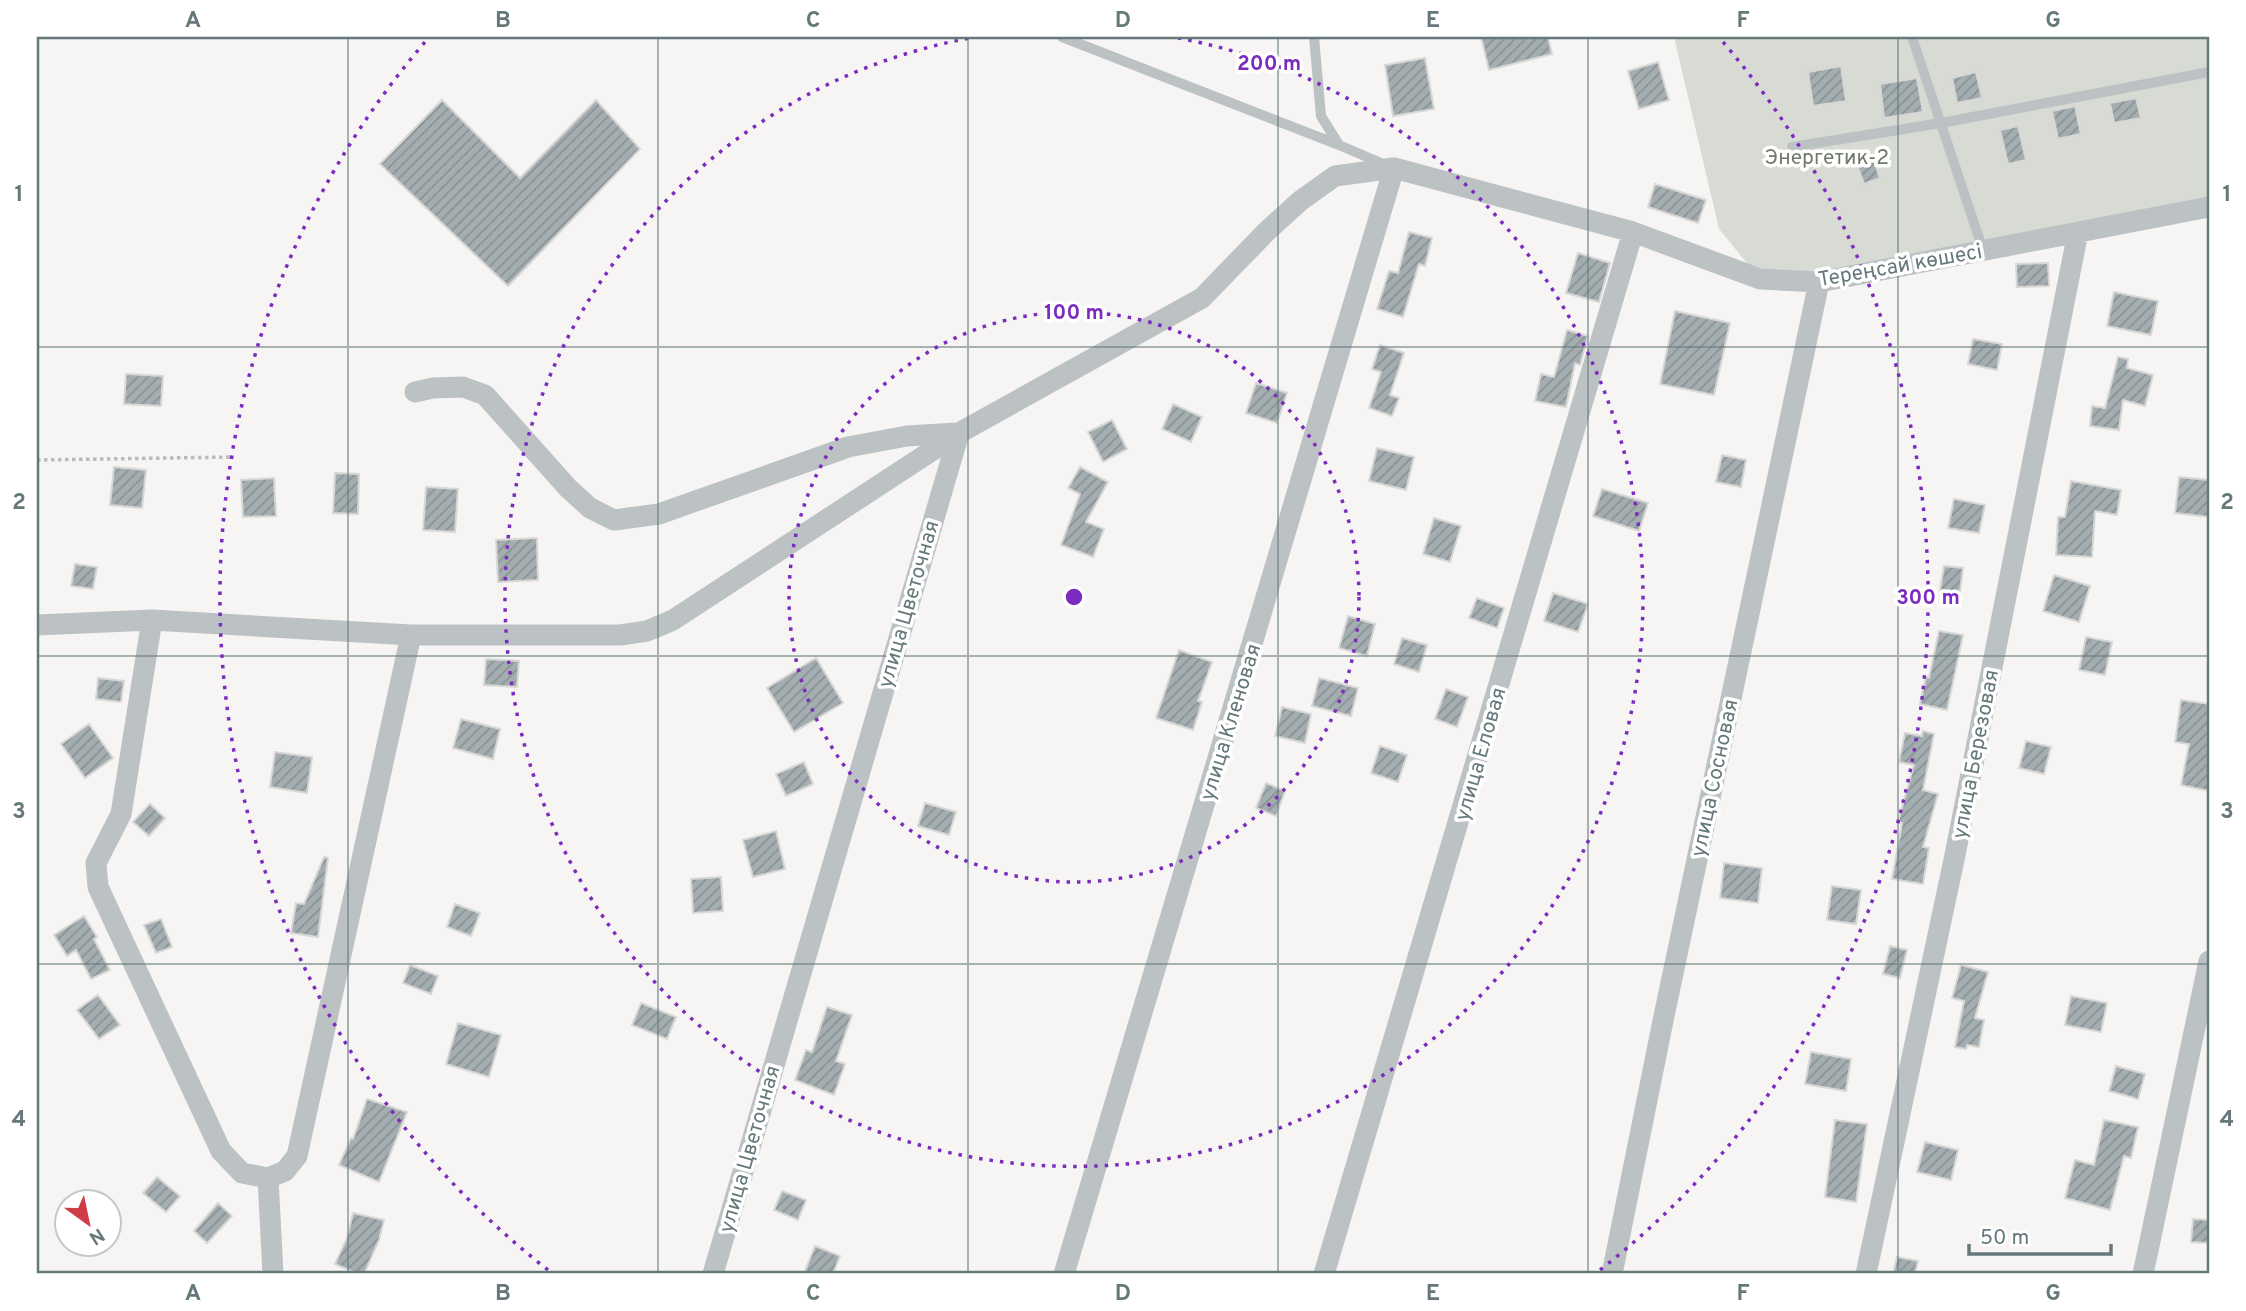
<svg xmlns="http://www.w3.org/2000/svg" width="2246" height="1311" font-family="Overpass,sans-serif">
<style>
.green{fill:#d8dbd3}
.building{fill:url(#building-hatch);stroke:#d8d7d6;stroke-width:2}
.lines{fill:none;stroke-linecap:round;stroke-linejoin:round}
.path{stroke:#b6bbbc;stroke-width:3.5;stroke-dasharray:3.5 3.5;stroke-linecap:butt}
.service{stroke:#bcc2c3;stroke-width:10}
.minor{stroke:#bcc2c3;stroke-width:21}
.grid{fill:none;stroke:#65797b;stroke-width:2;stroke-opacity:0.55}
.ring{fill:none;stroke:#7b2cbf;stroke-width:3.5;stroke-dasharray:3.5 7}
.labels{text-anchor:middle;stroke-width:7;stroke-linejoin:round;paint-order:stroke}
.park-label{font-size:21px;fill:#707967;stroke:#fff}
.street-label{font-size:21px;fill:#65797b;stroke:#fff}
.centre{fill:#7b2cbf;stroke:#fff;stroke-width:3.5}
.ring-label{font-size:21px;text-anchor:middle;font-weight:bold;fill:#7b2cbf;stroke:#fff;stroke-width:7;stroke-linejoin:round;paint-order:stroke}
.neatline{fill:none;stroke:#65797b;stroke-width:2.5}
.grid-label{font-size:23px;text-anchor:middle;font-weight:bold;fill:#65797b}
</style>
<defs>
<pattern id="building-hatch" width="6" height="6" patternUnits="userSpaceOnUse" patternTransform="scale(1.75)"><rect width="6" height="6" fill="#a4aeb0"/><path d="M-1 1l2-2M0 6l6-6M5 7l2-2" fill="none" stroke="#899294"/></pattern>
</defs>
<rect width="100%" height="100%" fill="#f6f5f4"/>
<path class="green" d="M1674,37H2209V207L1819,282L1760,279L1719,229Z"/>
<path class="building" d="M1481,37H1548L1552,54L1489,70Z
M1425,58L1434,109L1393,116L1385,65Z
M1658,62L1669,100L1639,109L1628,71Z
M1841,66L1846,101L1813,106L1808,72Z
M1976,72L1982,98L1957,103L1952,78Z
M1917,78L1923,112L1884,118L1880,84Z
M2136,98L2141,118L2114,123L2110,103Z
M442,100L520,178L596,100L640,149L508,286L380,164Z
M2075,106L2081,134L2058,139L2052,111Z
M2018,126L2026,160L2008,164L2000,130Z
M1871,153L1880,178L1864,184L1855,159Z
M1655,184L1706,200L1698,223L1648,207Z
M1409,232L1432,238L1425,266L1419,264L1403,317L1377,309L1389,271L1398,273Z
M1578,253L1610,263L1599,302L1566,293Z
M2048,263L2049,286L2017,287L2016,264Z
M2114,292L2158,301L2151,335L2107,326Z
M1675,311L1730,323L1714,395L1660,384Z
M1567,330L1588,336L1580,365L1575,363L1566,407L1535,401L1541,374L1554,377Z
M1973,339L2002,344L1997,370L1968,364Z
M1380,345L1404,353L1390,395L1399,398L1392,416L1369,408L1381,372L1372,369Z
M2118,357L2128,359L2127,368L2153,375L2145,406L2123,400L2119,430L2090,426L2092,406L2105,408Z
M126,374L163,376L161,406L124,404Z
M1256,383L1287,393L1277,423L1246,413Z
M1173,404L1202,417L1191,442L1162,429Z
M1112,420L1127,449L1103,462L1088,432Z
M1377,448L1414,457L1406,490L1369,481Z
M1722,455L1746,460L1741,487L1716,482Z
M114,467L146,470L142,508L110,505Z
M1080,467L1108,482L1086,522L1104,529L1093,557L1061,545L1080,494L1068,488Z
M335,473L359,474L358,514L333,513Z
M2179,477L2209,480V517L2175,513Z
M274,478L276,516L243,517L241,480Z
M2071,481L2121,490L2117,515L2095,511L2092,557L2056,555L2058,517H2065Z
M426,487L458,489L455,532L423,530Z
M1602,489L1648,503L1639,531L1593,516Z
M1954,499L1985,505L1979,533L1948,528Z
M1434,518L1461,526L1450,562L1423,554Z
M537,538L538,580L498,582L496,540Z
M75,564L97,567L93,589L71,586Z
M1944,566L1963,568L1960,592L1940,590Z
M2054,575L2090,586L2079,622L2043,611Z
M1553,593L1588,604L1578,632L1544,621Z
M1477,598L1504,608L1497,628L1469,618Z
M1348,616L1375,624L1367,656L1339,648Z
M1939,631L1963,635L1947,710L1920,704L1926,677L1929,678Z
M2086,637L2112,642L2105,675L2079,670Z
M1402,638L1427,645L1419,672L1394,664Z
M1179,650L1212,662L1198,701L1202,702L1193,730L1156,718Z
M816,658L843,703L794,732L767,688Z
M486,659L519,661L517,687L484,685Z
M98,678L124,681L121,702L96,699Z
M1319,678L1358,688L1351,716L1312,706Z
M1446,689L1468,697L1457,727L1435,719Z
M2181,700L2209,704V791L2181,785L2189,744L2175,742Z
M1282,707L1311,714L1305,743L1275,736Z
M461,719L500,729L493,759L453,748Z
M89,724L113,758L85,778L61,744Z
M1923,731L1934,734L1923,790L1938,794L1923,847L1929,848L1923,884L1892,879L1902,823L1898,822L1914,765L1899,762L1905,733L1922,736Z
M2026,741L2051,747L2044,774L2019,768Z
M1380,746L1407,755L1398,782L1371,773Z
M275,752L312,757L307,793L270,787Z
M804,762L813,784L786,796L776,774Z
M1266,783L1285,791L1276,816L1256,808Z
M925,803L956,812L949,835L918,826Z
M150,804L165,818L149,836L133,822Z
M776,831L785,869L753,877L743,840Z
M324,857L328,858L318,937L291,933L296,903L304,904Z
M1724,863L1762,868L1758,903L1720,898Z
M721,877L723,911L693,913L691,879Z
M1832,886L1861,890L1856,924L1827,920Z
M455,904L480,913L471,936L447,927Z
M84,916L97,937L94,939L110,970L91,979L76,950L67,956L54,935Z
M161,919L172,947L156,953L144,925Z
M1890,946L1907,950L1900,978L1883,974Z
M410,965L438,976L431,994L403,983Z
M1961,965L1988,972L1975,1018L1984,1020L1979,1047L1967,1045L1966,1049L1955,1047L1964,1001L1952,998Z
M98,995L120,1025L99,1039L77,1010Z
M2071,996L2107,1003L2101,1032L2065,1025Z
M641,1003L676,1017L667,1039L632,1025Z
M827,1007L852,1015L836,1061L845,1064L834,1095L795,1080L806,1050L812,1052Z
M458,1023L501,1035L489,1077L446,1064Z
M1811,1052L1851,1059L1846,1091L1805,1084Z
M2116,1066L2145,1074L2138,1099L2109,1091Z
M367,1099L407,1112L379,1182L339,1165L351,1138L353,1139Z
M1835,1120L1867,1124L1856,1202L1825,1197Z
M2104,1120L2138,1127L2131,1158L2124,1156L2110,1210L2065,1198L2075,1160L2094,1165Z
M1925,1142L1958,1150L1951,1180L1917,1172Z
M157,1177L180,1196L166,1212L143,1193Z
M782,1191L806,1200L798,1220L774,1210Z
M218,1203L232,1216L207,1243L194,1231Z
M353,1213L384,1220L379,1240L364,1274H358L335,1264L347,1238Z
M2193,1219L2209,1220V1243L2191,1242Z
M815,1246L840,1256L833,1274H814L805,1271Z
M1897,1257L1918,1261L1915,1274H1893Z"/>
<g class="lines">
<path class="path" d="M37,460L234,457"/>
<path class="service" d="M1062,37L1339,145
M1314,37L1321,116L1339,145L1388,166
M1912,37L1983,250
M1792,147L1941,123L2209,72"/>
<path class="minor" d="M415,392L433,388L463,387L485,395L568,488L590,508L614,520L659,514L848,447L907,436L957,433
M152,620L121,814L96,863L98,887L221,1151L242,1173L268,1178L285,1171L297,1156L411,635
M37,625L152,620L411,635H620L647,631L673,620L959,433
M268,1178L273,1274
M713,1274L959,433L1202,298L1266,232L1300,201L1335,176L1394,168L1633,232L1760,279L1819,282L2209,207
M1064,1274L1394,168
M1324,1274L1633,232
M1612,1274L1664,1016L1819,282
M1866,1274L1955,855L2078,232
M2143,1274L2209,961"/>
</g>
<path class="grid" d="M348,37V1274M658,37V1274M968,37V1274M1278,37V1274M1588,37V1274M1898,37V1274M37,347H2209M37,656H2209M37,964H2209"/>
<g class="ring">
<circle cx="1074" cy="597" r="285"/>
<path d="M1178 38A569 569 0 1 1 970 38"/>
<path d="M548 1270A854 854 0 0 1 425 42M1723 42A854 854 0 0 1 1600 1270"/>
</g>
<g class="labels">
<g class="park-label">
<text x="1827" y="164">Энергетик-2</text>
</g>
<g class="street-label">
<text transform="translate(1900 265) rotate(-10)" y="7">Тереңсай көшесі</text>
<text transform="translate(908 604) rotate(-74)" y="7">улица Цветочная</text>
<text transform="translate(1230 722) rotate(-73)" y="7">улица Кленовая</text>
<text transform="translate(1480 754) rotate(-74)" y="7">улица Еловая</text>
<text transform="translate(1975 754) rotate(-79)" y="7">улица Березовая</text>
<text transform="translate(1714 778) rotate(-78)" y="7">улица Сосновая</text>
<text transform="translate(749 1149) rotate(-74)" y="7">улица Цветочная</text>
</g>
</g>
<circle cx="1074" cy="597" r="10" class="centre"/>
<g class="ring-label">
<text x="1269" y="70">200 m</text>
<text x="1074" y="319">100 m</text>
<text x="1928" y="604">300 m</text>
</g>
<rect width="2246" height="1311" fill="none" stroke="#ffffff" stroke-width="77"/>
<g transform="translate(88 1223) rotate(147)"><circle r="33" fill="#ffffff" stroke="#c1c9ca" stroke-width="2"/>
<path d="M0-5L12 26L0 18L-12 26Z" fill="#cf3b46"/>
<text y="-10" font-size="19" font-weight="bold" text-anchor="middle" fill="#65797b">N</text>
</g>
<path d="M1969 1244v10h142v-10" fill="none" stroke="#65797b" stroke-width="3.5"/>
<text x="1980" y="1244" font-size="21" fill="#65797b" stroke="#ffffff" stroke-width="5" paint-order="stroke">50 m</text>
<rect x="38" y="38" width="2170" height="1234" class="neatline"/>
<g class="grid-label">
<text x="193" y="27">A</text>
<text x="503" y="27">B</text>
<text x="813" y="27">C</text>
<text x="1123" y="27">D</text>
<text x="1433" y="27">E</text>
<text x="1743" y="27">F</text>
<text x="2053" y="27">G</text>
<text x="19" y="201">1</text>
<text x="2227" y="201">1</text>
<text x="19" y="509">2</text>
<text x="2227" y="509">2</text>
<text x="19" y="818">3</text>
<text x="2227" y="818">3</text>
<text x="19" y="1126">4</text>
<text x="2227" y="1126">4</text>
<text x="193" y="1300">A</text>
<text x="503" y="1300">B</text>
<text x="813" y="1300">C</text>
<text x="1123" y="1300">D</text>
<text x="1433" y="1300">E</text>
<text x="1743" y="1300">F</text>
<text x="2053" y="1300">G</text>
</g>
</svg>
